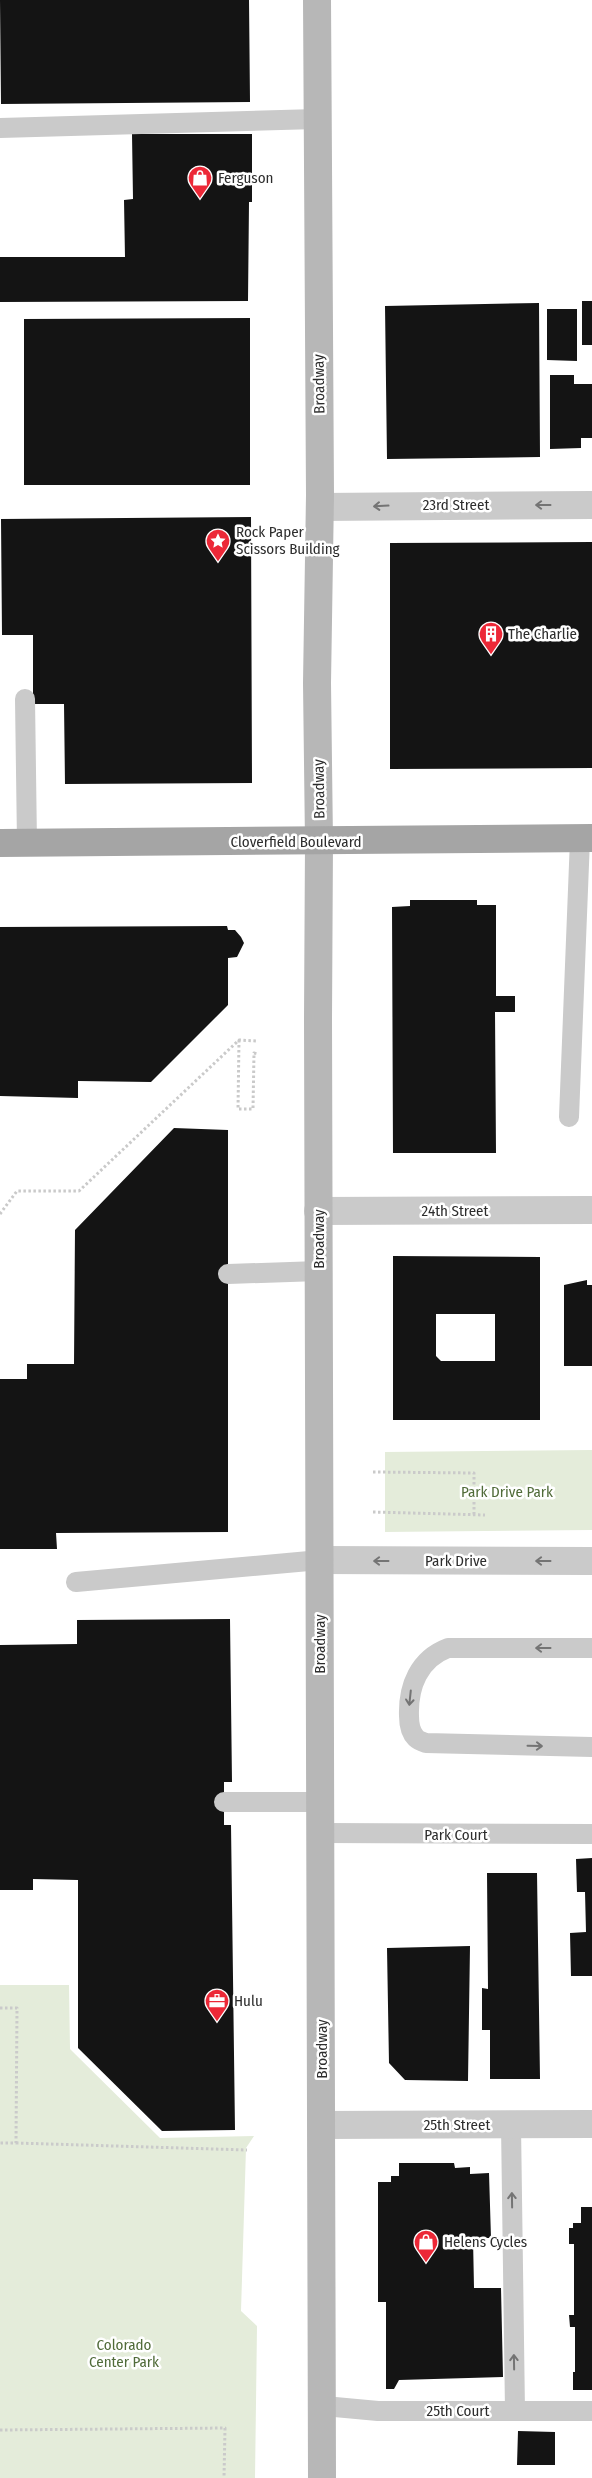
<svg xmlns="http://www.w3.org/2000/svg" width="592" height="2478" font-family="'Fira Sans Condensed',sans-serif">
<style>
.green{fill:#e4ecda}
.building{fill:#141414;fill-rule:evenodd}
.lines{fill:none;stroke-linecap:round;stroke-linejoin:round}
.path{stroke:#cacaca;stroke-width:3;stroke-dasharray:2.5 2.5;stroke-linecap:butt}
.lane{stroke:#cacaca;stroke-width:20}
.street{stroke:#cacaca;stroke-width:28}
.secondary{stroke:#b7b7b7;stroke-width:28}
.primary{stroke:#a5a5a5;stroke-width:28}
.oneway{stroke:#747474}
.labels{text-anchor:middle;stroke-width:5;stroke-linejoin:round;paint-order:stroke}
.poi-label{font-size:15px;fill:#2d2d2d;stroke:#fff;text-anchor:start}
.street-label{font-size:15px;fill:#2d2d2d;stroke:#fff}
.park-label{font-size:15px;fill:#506b39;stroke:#fff}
</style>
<rect width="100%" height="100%" fill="#fff"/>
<path class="green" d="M592,1450V1530L385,1532V1452Z
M0,1985H69L70,2049L160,2138L254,2136L246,2148L241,2311L257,2326L255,2478H0Z"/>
<path class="building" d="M0,0H249L250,102L1,104Z
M132,134H252V202H249L248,301L0,302V257H125L124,200L133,199Z
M582,301H592V345H582Z
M539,303L540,457L387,459L385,306Z
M547,309H577V361L547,360Z
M250,318V485H24V319Z
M550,375H574V384H592V438H581V448L550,449Z
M251,517L252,783L65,784L64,704H33V635H2L1,519Z
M592,542V768L390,769V543Z
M410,900H477V905H496V996H515V1012H495L496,1153H393L392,907L410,906Z
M227,926L228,930H235L241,937L244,943L237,957L228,958V1005L151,1082L78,1081V1098L0,1096V927Z
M174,1128L228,1130V1532L56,1533L57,1549H0V1379H27V1364H74L75,1230Z
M393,1256L540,1257V1420H393ZM436,1314H495V1361H441L436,1356Z
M587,1280V1285H592V1366H564V1285Z
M230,1619L232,1782H224V1825H231L235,2130L162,2131L78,2048V1880L33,1879V1890H0V1645L77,1644V1620Z
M592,1858V1976H571L570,1933L586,1932L585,1892H577L576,1859Z
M487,1873H537L540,2079H490V2030H482V1988L488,1989Z
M470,1946L468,2081L405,2080L389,2063L387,1948Z
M399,2163H454L455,2168L470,2167V2174L489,2173L491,2238H473L474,2288H501L503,2377L399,2380L394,2389H386V2302H378V2182H391V2176H399Z
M581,2207H592V2390H573V2372H575V2327H570L569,2315H574V2244H569V2228H573V2223H581Z
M518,2431L555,2432V2465H517Z"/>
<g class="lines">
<path class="path" d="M239,1040L238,1109H253L254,1053L258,1054
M0,1214L17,1191H79L239,1040L257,1041
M373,1472L474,1473V1515
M373,1512L485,1515
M0,2008H17L16,2143H0
M16,2143L247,2150
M0,2430L225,2428L224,2478"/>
<path class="lane" d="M0,128L317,119
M25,699L27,843
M569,1117L580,839
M228,1274L319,1271
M76,1582L320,1560
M592,1648H448C419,1659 408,1686 409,1716C409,1724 410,1732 416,1738C418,1740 423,1742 426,1743L592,1747
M224,1802H320
M321,1833L592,1834
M511,2125L515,2411
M324,2406L378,2411H592"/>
<path class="street" d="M320,507L592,505
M318,1211L592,1210
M320,1560L592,1561
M323,2125L592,2124"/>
<path class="secondary" d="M317,0L320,495L317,683L319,842L318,1018L322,2478"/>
<path class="primary" d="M0,843L592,838"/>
</g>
<defs><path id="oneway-shaft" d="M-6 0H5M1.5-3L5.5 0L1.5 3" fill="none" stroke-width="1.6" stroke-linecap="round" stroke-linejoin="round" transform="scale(1.25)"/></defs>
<g class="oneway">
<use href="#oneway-shaft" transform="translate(543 505) rotate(180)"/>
<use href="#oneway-shaft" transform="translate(381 506) rotate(177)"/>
<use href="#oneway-shaft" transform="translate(381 1561) rotate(-180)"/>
<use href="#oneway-shaft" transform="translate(543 1561) rotate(-180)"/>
<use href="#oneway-shaft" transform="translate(543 1648) rotate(-180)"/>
<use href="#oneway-shaft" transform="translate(410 1698) rotate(96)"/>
<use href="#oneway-shaft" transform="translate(535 1746) rotate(1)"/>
<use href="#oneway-shaft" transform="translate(512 2200) rotate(-91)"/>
<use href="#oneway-shaft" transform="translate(514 2362) rotate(-91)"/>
</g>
<defs>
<symbol id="shop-pin" viewBox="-11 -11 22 30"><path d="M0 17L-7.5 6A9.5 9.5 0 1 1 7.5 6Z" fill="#ec2837" stroke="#fff"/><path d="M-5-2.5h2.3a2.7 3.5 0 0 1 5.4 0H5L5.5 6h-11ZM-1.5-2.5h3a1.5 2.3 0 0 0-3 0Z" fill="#fff"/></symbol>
<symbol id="sight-pin" viewBox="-11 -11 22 30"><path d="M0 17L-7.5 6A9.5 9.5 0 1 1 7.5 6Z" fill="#ec2837" stroke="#fff"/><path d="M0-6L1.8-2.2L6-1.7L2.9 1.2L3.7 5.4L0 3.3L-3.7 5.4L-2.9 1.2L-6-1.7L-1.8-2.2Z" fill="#fff"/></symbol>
<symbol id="building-pin" viewBox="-11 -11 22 30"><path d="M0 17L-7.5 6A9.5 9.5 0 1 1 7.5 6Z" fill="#ec2837" stroke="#fff"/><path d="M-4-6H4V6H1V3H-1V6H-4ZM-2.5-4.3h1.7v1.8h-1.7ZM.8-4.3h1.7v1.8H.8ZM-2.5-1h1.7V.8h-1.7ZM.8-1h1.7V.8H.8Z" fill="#fff"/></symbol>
<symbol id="office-pin" viewBox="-11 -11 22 30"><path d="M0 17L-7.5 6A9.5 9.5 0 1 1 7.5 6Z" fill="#ec2837" stroke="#fff"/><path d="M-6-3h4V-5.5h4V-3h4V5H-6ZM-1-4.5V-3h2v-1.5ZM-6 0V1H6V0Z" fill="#fff"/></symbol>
</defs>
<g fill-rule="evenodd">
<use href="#shop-pin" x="186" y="164" width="28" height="38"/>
<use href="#sight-pin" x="204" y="527" width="28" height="38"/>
<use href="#building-pin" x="477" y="620" width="28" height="38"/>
<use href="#office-pin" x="203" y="1987" width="28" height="38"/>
<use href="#shop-pin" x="412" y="2228" width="28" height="38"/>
</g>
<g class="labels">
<g class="poi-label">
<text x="218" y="183">Ferguson</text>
<text x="236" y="537">Rock Paper<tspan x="236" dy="17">Scissors Building</tspan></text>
<text x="508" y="639">The Charlie</text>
<text x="234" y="2006">Hulu</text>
<text x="444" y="2247">Helens Cycles</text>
</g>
<g class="street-label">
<text transform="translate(319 384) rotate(-91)" y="5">Broadway</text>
<text x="456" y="510">23rd Street</text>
<text transform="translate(319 789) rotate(-91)" y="5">Broadway</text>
<text x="296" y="847">Cloverfield Boulevard</text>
<text x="455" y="1216">24th Street</text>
<text transform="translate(319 1239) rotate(-90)" y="5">Broadway</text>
<text x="456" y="1566">Park Drive</text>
<text transform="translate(320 1644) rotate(-90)" y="5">Broadway</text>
<text x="456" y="1840">Park Court</text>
<text transform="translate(322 2049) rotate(-90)" y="5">Broadway</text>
<text x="457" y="2130">25th Street</text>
<text x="458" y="2416">25th Court</text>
</g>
<g class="park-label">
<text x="507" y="1497">Park Drive Park</text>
<text x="124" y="2350">Colorado<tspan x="124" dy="17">Center Park</tspan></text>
</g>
</g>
</svg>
